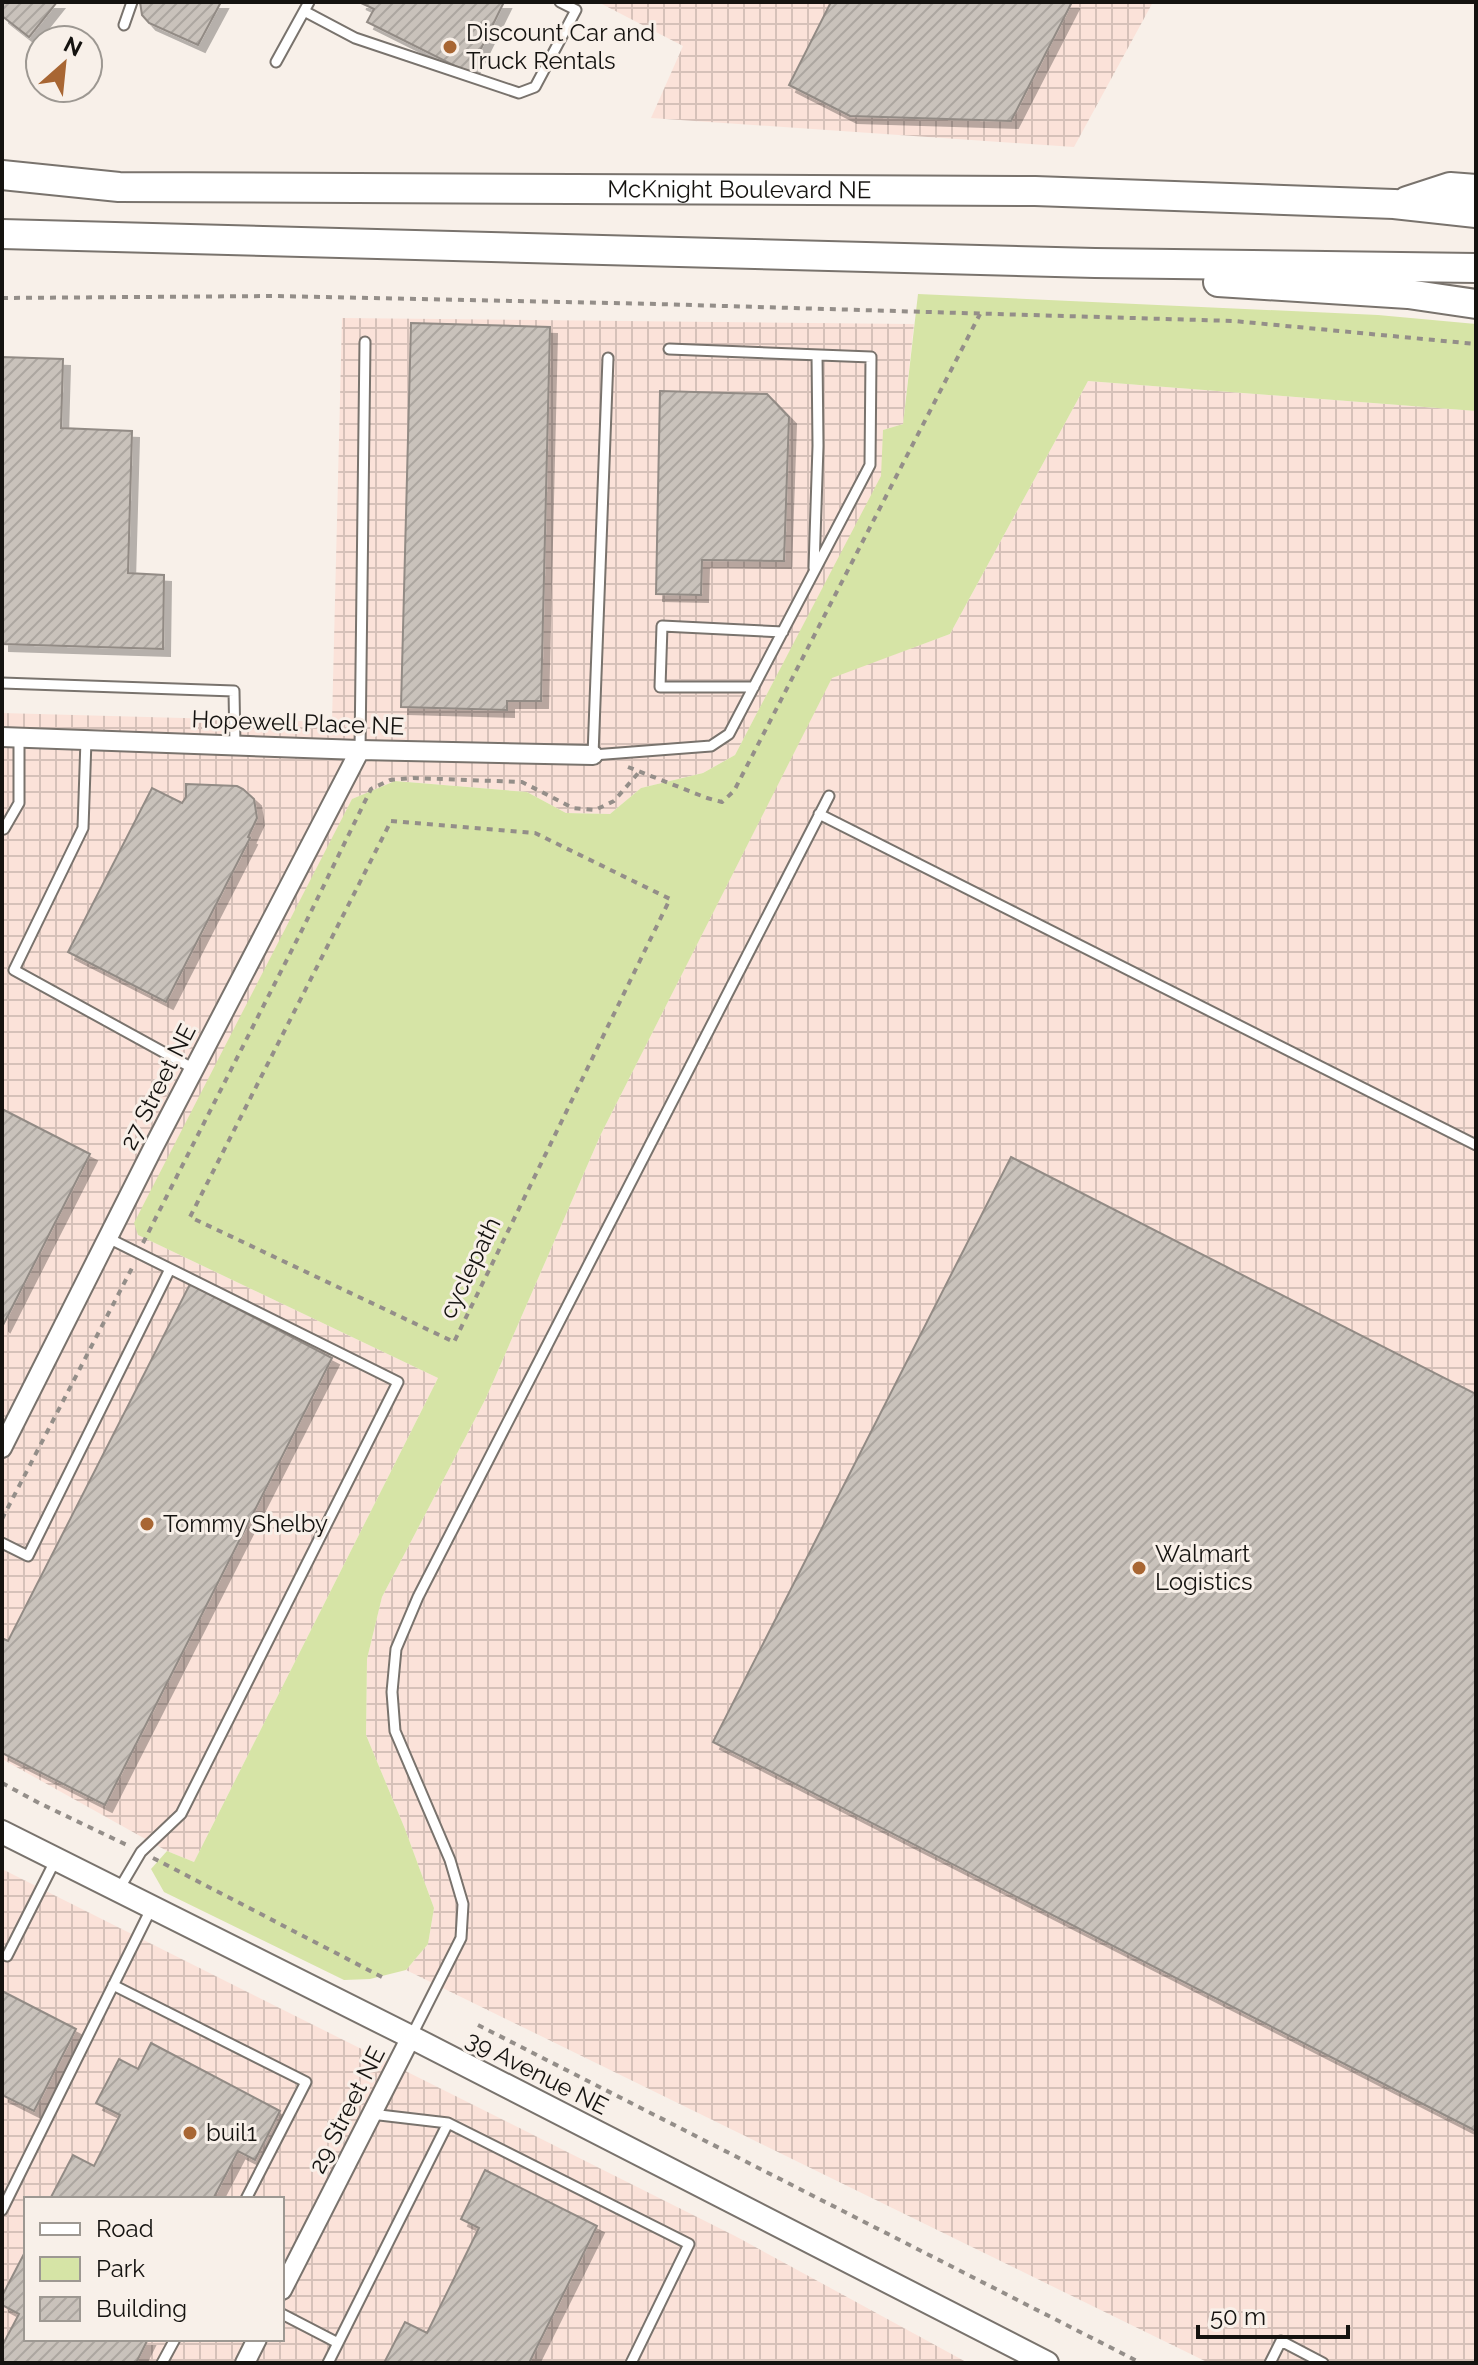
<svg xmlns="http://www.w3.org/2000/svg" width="1478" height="2365" font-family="Raleway,sans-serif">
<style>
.industrial{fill:url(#industrial-grid);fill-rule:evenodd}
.green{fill:#d6e4a6}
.building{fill:url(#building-hatch);stroke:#928b85;stroke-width:2;filter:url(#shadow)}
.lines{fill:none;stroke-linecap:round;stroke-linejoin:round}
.service-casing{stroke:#79736d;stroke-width:13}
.minor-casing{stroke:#79736d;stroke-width:22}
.tertiary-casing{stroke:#79736d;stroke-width:26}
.primary-casing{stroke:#79736d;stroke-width:32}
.path{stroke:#948e89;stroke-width:4;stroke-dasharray:6 6;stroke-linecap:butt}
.service{stroke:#fff;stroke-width:9}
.minor{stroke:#fff;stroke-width:18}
.tertiary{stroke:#fff;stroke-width:22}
.primary{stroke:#fff;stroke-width:28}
.poi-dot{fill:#a86633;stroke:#f8f0e9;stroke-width:3}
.labels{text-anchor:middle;stroke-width:6;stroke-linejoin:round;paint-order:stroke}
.poi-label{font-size:24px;fill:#151310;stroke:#f8f0e9;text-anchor:start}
.street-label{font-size:24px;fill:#151310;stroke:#f8f0e9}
</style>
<defs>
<pattern id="industrial-grid" width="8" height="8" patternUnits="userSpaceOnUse" patternTransform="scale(2)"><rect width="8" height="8" fill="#fbe2d9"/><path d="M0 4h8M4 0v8" fill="none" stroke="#d6c1b9"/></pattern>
<pattern id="building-hatch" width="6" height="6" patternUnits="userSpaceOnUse" patternTransform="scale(2)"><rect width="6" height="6" fill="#c9c2bb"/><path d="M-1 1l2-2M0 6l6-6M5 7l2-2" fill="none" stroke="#aca6a0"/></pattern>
<filter id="shadow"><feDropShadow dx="7" dy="7" stdDeviation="0" flood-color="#0004"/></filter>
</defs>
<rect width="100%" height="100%" fill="#f8f0e9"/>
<path class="industrial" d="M598,2H1153L1074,147L651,118L683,46Z
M342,318L914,324L903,424L883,430L882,476L735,755L703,773L641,788L610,814L566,813L527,792L395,781L352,799L138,1235L438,1378L194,1862L167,1851L2,1759V713L332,722Z
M1088,381L1476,411V2363H1209L406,1970L428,1944L434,1908L405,1829L366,1735L367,1659L382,1597L486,1398L601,1134L832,677L950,634Z
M2,1869L737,2237L968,2363H2ZM26,2199H282V2339H26Z"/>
<path class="green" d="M918,294L1378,315L1476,324V411L1088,381L950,634L832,678L601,1134L486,1398L382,1597L367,1659L366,1735L405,1829L434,1908L428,1944L406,1970L370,1979L344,1980L164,1892L151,1869L167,1851L194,1862L438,1378L138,1235L134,1223L352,799L395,781L527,792L566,813L610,814L641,788L703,773L735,755L881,476L883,430L903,424Z"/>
<path class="building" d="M2,2H57L29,37L2,16Z
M140,2H221L198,45L149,23L142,15Z
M359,2H504L469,73L367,22L374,9Z
M831,2H1072L1011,121L850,116L789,85Z
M411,323L550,327L541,701H507V710L401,707Z
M2,357L63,359L61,428L132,431L128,573L164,575L163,649L2,644Z
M660,391L767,394L789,417L784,561L702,560L701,595L656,594Z
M186,784L237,786L243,789L254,799L257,818L248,837L250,838L166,1002L68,952L152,788L182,803L186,797Z
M2,1109L90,1154L3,1325L2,1324Z
M1011,1157L1476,1394V2131L713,1742Z
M190,1284L332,1358L105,1805L2,1753V1638L8,1641Z
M2,1991L76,2029L34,2111L2,2095Z
M151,2043L280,2111L255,2160L238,2151L213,2199H50L73,2155L94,2166L120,2115L96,2103L119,2059L138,2069Z
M485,2170L597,2226L529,2363H384L405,2322L427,2333L479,2228L461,2219Z
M25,2252L26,2339H148L136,2363H2V2346L19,2314L2,2305V2296Z"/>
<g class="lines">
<defs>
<path id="service" d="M304,11L355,38L519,93L535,87L576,10L560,2
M124,25L132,2
M276,62L309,2
M608,358L593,755L711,746L729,734L870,465L871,357L669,349
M814,568L818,446L817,355
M2,683L234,691L235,745
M754,687H660L662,626L783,632
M86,740L83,828L14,970L194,1069
M360,750L365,342
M819,814L1476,1145
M2,828L4,829L19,803V737
M108,1238L398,1382L181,1814L141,1852L118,1891
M2,1543L28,1556L170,1269
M7,1956L56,1859
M113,1985L306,2082L246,2199
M411,2037L461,1938L463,1904L450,1860L395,1731L392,1692L396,1649L418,1597L829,796
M371,2114L448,2123
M2,2210L151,1909
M282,2314L338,2343L328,2363
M338,2343L448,2123L689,2244L631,2363
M162,2363L175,2339
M1270,2363L1281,2341L1323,2363"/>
<path id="minor" d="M2,737L360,750L593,755
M2,1448L153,1148L360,750
M282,2290L411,2037
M245,2363L257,2339"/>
<path id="tertiary" d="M2,1832L411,2037L1047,2363"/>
<g id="primary">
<path id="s1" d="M2,175L119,187L1035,191L1394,204L1476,213"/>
<path d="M1407,201L1450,187L1476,189"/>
<path d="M2,234L1095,263L1476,268"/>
<path d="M1218,282L1408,294L1476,304"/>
</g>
</defs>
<use href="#service" class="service-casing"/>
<use href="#minor" class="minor-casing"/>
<use href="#tertiary" class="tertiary-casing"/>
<use href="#primary" class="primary-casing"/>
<path class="path" d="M2,298L274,296L657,304L1234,321L1476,344
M628,767L707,798L722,802L734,791L980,314
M391,821L535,833L670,899L454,1342L190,1217Z
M143,1243L304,926L371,789L390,780L413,778L522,782L573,808L595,810L614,801L640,771
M2,1519L133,1266
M2,1783L39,1803L131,1847
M153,1858L382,1977
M478,2025L1141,2363"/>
<use href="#service" class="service"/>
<use href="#minor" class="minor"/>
<use href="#tertiary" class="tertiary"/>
<use href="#primary" class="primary"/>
</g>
<g class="poi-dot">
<circle cx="450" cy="47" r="8"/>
<circle cx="147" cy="1524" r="8"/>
<circle cx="1139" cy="1568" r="8"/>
<circle cx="190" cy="2133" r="8"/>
</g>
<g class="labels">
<g class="poi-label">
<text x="466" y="41">Discount Car and<tspan x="466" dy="28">Truck Rentals</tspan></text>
<text x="163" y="1532">Tommy Shelby</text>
<text x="1155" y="1562">Walmart<tspan x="1155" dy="28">Logistics</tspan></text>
<text x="206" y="2141">buil1</text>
</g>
<g class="street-label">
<text dy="8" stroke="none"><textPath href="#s1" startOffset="738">McKnight Boulevard NE</textPath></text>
<text transform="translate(298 723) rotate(2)" y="8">Hopewell Place NE</text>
<text transform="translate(158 1087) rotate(-63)" y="8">27 Street NE</text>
<text transform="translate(470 1268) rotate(-64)" y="8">cyclepath</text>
<text transform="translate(537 2073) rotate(27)" y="8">39 Avenue NE</text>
<text transform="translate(347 2110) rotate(-63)" y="8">29 Street NE</text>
</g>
</g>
<rect width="1478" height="2365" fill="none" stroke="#151310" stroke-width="8"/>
<rect x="24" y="2197" width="260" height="144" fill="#f8f0e9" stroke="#9d9892" stroke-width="2"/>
<rect x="40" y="2223" width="40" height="12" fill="#ffffff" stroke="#9d9892" stroke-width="2"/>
<text x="96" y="2237" font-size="24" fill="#151310">Road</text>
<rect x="40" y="2257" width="40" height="24" fill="#d6e4a6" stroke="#9d9892" stroke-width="2"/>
<text x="96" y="2277" font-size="24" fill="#151310">Park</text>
<rect x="40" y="2297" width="40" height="24" fill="url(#building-hatch)" stroke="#9d9892" stroke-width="2"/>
<text x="96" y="2317" font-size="24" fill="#151310">Building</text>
<g transform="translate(64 64) rotate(27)"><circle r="38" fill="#f8f0e9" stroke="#9d9892" stroke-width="2"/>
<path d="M0-6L14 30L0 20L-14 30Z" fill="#a86633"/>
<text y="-12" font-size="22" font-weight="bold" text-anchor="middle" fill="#151310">N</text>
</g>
<path d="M1198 2325v12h150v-12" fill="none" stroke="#151310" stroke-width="4"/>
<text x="1210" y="2325" font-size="24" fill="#151310" stroke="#f8f0e9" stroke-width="6" paint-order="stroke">50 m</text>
</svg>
